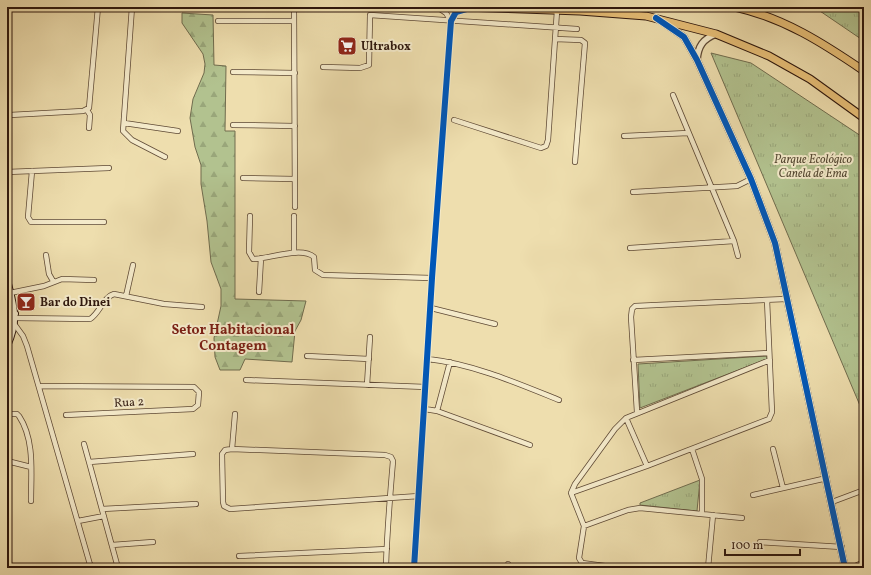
<svg xmlns="http://www.w3.org/2000/svg" width="871" height="575" font-family="Vollkorn,serif">
<style>
.grass{fill:url(#grass-tufts);stroke:#706c4e}
.forest{fill:url(#forest-firs);stroke:#706c4e}
.lines{fill:none;stroke-linecap:round;stroke-linejoin:round}
.minor-casing{stroke:#5e4935;stroke-width:6}
.tertiary-casing{stroke:#5e4935;stroke-width:8}
.secondary-casing{stroke:#2e170d;stroke-width:8}
.primary-casing{stroke:#2e170d;stroke-width:9}
.minor{stroke:#f4eaca;stroke-width:4.5}
.tertiary{stroke:#f4eaca;stroke-width:5.5}
.secondary{stroke:#f4eaca;stroke-width:6}
.primary{stroke:#e7bf77;stroke-width:7}
.cycleway-casing{stroke:#f4eaca;stroke-width:8}
.cycleway{stroke:#0057b8;stroke-width:6}
.labels{text-anchor:middle;stroke-width:4;stroke-linejoin:round;paint-order:stroke}
.poi-label{font-size:12px;font-weight:bold;fill:#2e170d;stroke:#f4eaca;text-anchor:start}
.park-label{font-size:12px;font-style:italic;fill:#564a34;stroke:#f4eaca}
.street-label{font-size:12px;fill:#2e170d;stroke:#f4eaca}
.quarter-label{font-size:14px;font-weight:bold;fill:#7a1f14;stroke:#f4eaca}
</style>
<defs>
<pattern id="grass-tufts" width="24" height="20" patternUnits="userSpaceOnUse"><rect width="24" height="20" fill="#b2c28f"/><path d="M3 7l-1-3M5 7V3M7 7l1-3M15 17l-1-3M17 17v-4M19 17l1-3" fill="none" stroke="#99a67a"/></pattern>
<pattern id="forest-firs" width="22" height="20" patternUnits="userSpaceOnUse"><rect width="22" height="20" fill="#b2c28f"/><path d="M5 1l3.5 6h-7zM16 11l3.5 6h-7z" fill="#99a67a"/></pattern>
</defs>
<rect width="100%" height="100%" fill="#eedeae"/>
<filter id="stains"><feTurbulence type="fractalNoise" baseFrequency=".005" numOctaves="4"/><feColorMatrix values="0 0 0 0 .2 0 0 0 0 .09 0 0 0 0 .02 0 0 0 .5 -.17"/></filter>
<radialGradient id="worn" r=".72"><stop offset=".6" stop-color="#630" stop-opacity="0"/><stop offset="1" stop-color="#630" stop-opacity=".3"/></radialGradient>
<path class="grass" d="M814,7H864V41Z
M711,53L751,63L864,138V415Z
M767,356V359L640,408L638,364Z
M700,480L697,511L640,505V503Z"/>
<path class="forest" d="M182,13L213,15L214,65L226,66L225,131H235V299L306,301L301,320L295,331L292,362L245,359L240,370H220L215,357L214,338L221,306V289L211,262L207,221L201,184V165L195,147L190,118L193,99L204,73L205,64L203,54L182,23Z"/>
<g class="lines">
<defs>
<path id="minor" d="M132,7L123,131L132,140L165,157
M294,7L295,207
M437,7L446,13L451,21
M218,21H294
M555,39L581,40L585,43L575,162
M323,67L360,68L369,65L370,15L577,29
M233,72L295,73
M673,95L734,241L738,256
M87,110L90,115L89,128
M7,113L10,115L83,111L89,108L98,7
M454,120L541,148L546,146L548,140L557,11
M124,123L178,131
M233,125L295,126
M624,136L688,133
M32,171L28,217L31,222H104
M7,172L109,168
M243,178L295,179
M633,192L737,186L751,179
M250,216L249,252L253,259C269,259 301,246 314,257L315,270L323,275L432,278
M630,248L734,241
M294,253V216
M46,255L49,274L53,281
M259,292L261,258
M10,293L44,286L62,279L94,280
M126,296L133,265
M431,308L495,324
M15,318L90,319C100,313 103,297 114,294L164,304L202,307
M15,325L23,336L27,346L91,568
M307,356L369,359
M428,359C473,364 517,383 559,400
M633,360L769,353
M246,380L426,387
M367,385L370,337
M39,386L194,387L199,392L198,405L193,409L66,415
M425,409L437,411L530,445
M437,411L450,362
M637,412L631,317L632,309L635,306L786,299
M7,414H17L19,416C35,440 31,473 31,501
M626,418L647,466
M84,444L89,462
M232,449L235,414
M692,449L702,479V514
M773,449L783,488
M7,461L31,467
M571,493L647,466L769,419L772,412L767,300
M753,495L827,478
M832,502L864,490
M102,509L196,504
M78,521L104,516
M584,526L571,493L575,484L615,429L626,418L770,360
M760,542L842,547
M112,545L153,542
M239,556L387,549
M386,566C387,531 390,496 393,461L391,457L385,455L232,449L225,450L222,454L223,502L224,506L230,509L419,496
M83,568L91,565
M118,568L89,462L193,454
M414,568L432,278L451,21L456,12L465,9
M507,568L508,564
M620,568L582,563L579,558L584,526L628,510L640,508L742,518
M708,568L713,515
M851,568L864,562"/>
<path id="tertiary" d="M661,21L684,37L697,60L751,179L775,243L845,568
M697,60C698,46 703,39 716,34"/>
<path id="secondary" d="M7,280C14,307 19,320 7,346
M7,312L15,314"/>
<path id="primary" d="M463,7L580,11L646,16L716,34L769,56L810,79L864,118
M735,7C784,18 823,43 864,71"/>
</defs>
<use href="#minor" class="minor-casing"/>
<use href="#tertiary" class="tertiary-casing"/>
<use href="#secondary" class="secondary-casing"/>
<use href="#primary" class="primary-casing"/>
<use href="#minor" class="minor"/>
<use href="#tertiary" class="tertiary"/>
<use href="#secondary" class="secondary"/>
<use href="#primary" class="primary"/>
<defs>
<path id="cycleway" d="M656,18L684,37L697,60L751,179L775,243L845,568
M414,568L432,278L451,21L456,12L470,8"/>
</defs>
<use href="#cycleway" class="cycleway-casing"/>
<use href="#cycleway" class="cycleway"/>
</g>
<defs>
<symbol id="supermarket-square" viewBox="-11 -11 22 22"><rect x="-9" y="-9" width="18" height="18" rx="4" fill="#8f2418" stroke="#f4eaca"/><path d="M-6-5.5h2.5l.6 2H6L4.5 2H-2.5L-4.4-4H-6ZM-1.5 3.2a1.3 1.3 0 1 0 .1 0ZM3 3.2a1.3 1.3 0 1 0 .1 0Z" fill="#fff"/></symbol>
<symbol id="bar-square" viewBox="-11 -11 22 22"><rect x="-9" y="-9" width="18" height="18" rx="4" fill="#8f2418" stroke="#f4eaca"/><path d="M-6-5H6L.8 .8V4.5H3.5V6h-7V4.5H-.8V.8Z" fill="#fff"/></symbol>
</defs>
<g fill-rule="evenodd">
<use href="#supermarket-square" x="336" y="35" width="22" height="22"/>
<use href="#bar-square" x="15" y="291" width="22" height="22"/>
</g>
<g class="labels">
<g class="poi-label">
<text x="361" y="50">Ultrabox</text>
<text x="40" y="306">Bar do Dinei</text>
</g>
<g class="park-label">
<text x="813" y="163">Parque Ecológico<tspan x="813" dy="14">Canela de Ema</tspan></text>
</g>
<g class="street-label">
<text transform="translate(129 402) rotate(-3)" y="4">Rua 2</text>
</g>
<g class="quarter-label">
<text x="233" y="334">Setor Habitacional<tspan x="233" dy="16">Contagem</tspan></text>
</g>
</g>
<rect width="871" height="575" fill="none" stroke="#eedeae" stroke-width="24"/>
<rect x="8" y="8" width="855" height="559" fill="none" stroke="#2e170d" stroke-width="2"/>
<rect x="12" y="12" width="847" height="551" fill="none" stroke="#2e170d"/>
<path d="M725 549v6h75v-6" fill="none" stroke="#2e170d" stroke-width="2"/>
<text x="731" y="549" font-size="12" fill="#2e170d" stroke="#f4eaca" stroke-width="3" paint-order="stroke">100 m</text>
<rect width="100%" height="100%" filter="url(#stains)"/>
<rect width="100%" height="100%" fill="url(#worn)"/>
</svg>
